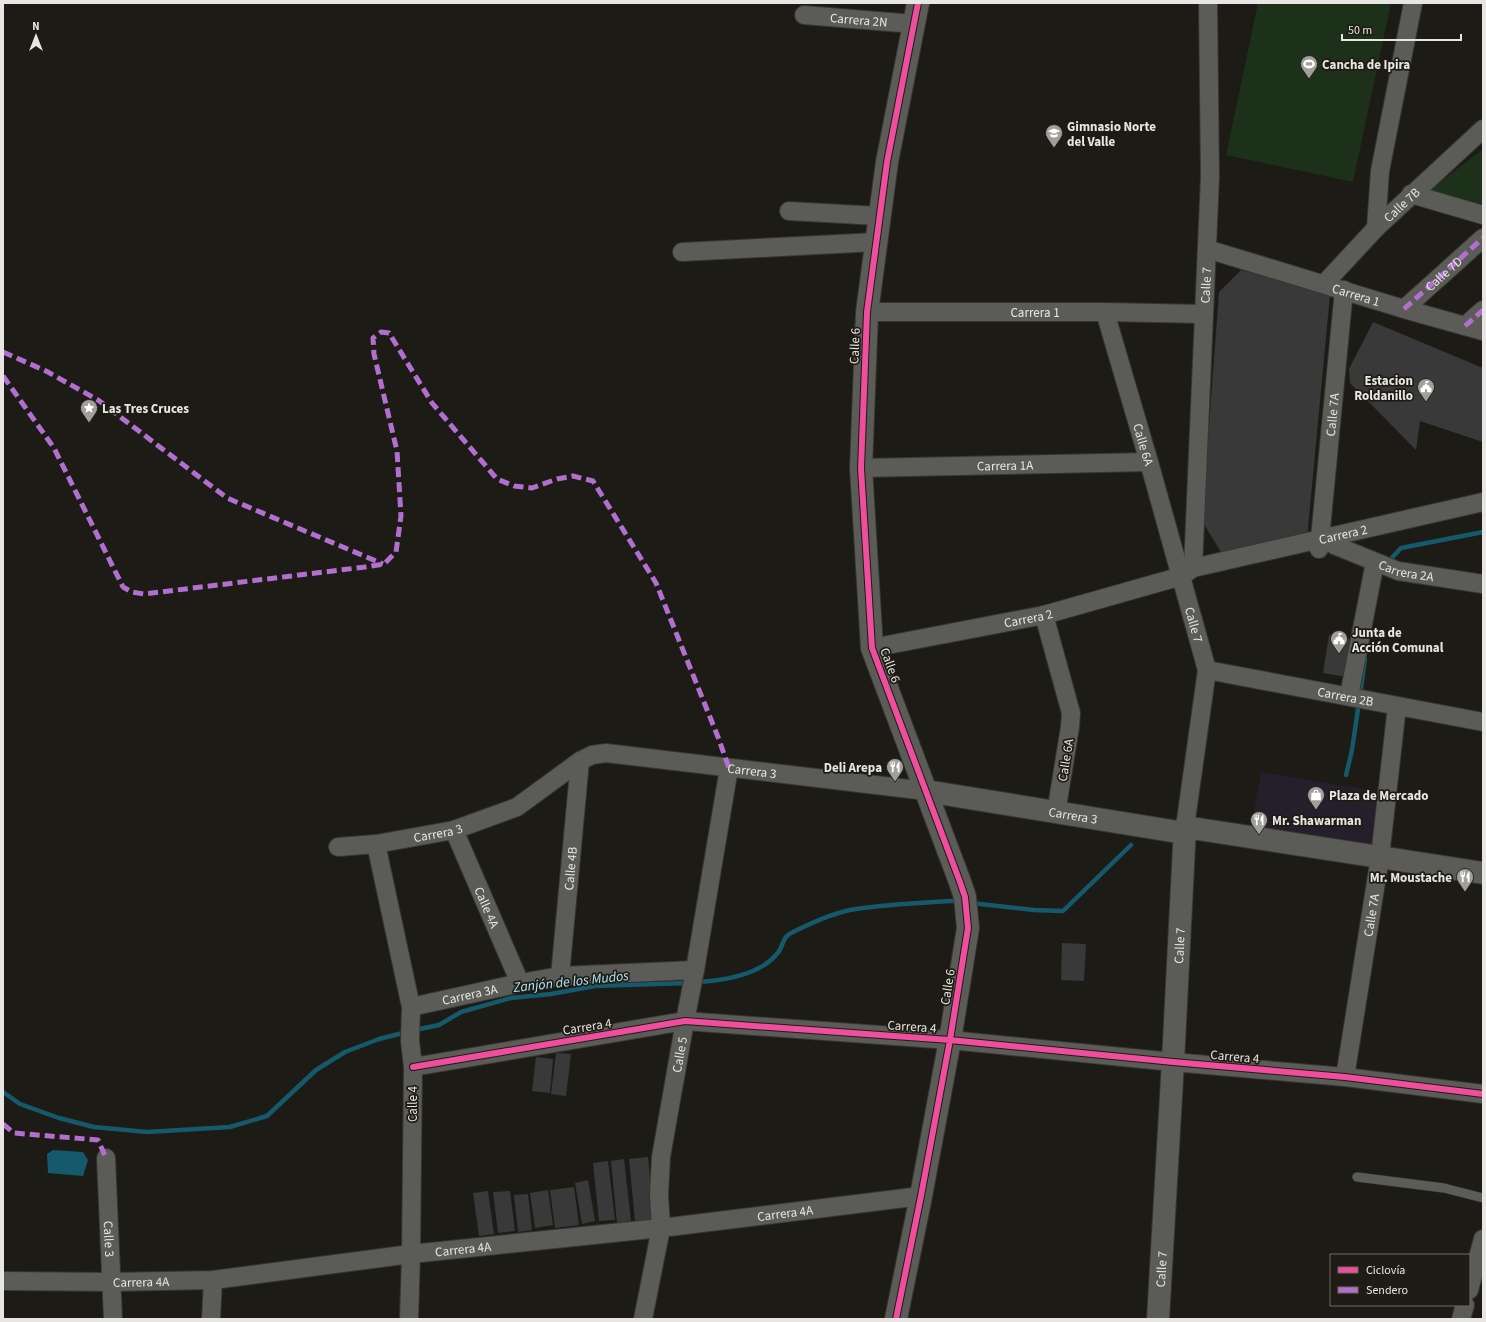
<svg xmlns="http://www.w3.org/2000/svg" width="1486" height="1322" font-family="'Source Sans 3',sans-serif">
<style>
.commercial{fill:#251e2b}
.green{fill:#1d301a}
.water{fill:#145a6c}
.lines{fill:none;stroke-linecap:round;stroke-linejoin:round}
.stream{stroke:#145a6c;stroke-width:4.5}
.building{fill:#3a3939}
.lane-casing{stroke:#373633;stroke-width:10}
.street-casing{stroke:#373633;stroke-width:20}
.secondary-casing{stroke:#373633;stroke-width:24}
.lane{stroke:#5b5b57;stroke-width:9}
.street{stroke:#5b5b57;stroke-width:18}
.secondary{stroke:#5b5b57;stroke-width:22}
.quiet{stroke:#b36fd0;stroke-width:5;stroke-dasharray:10 5;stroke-linecap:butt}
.cycleway-casing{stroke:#1e1c14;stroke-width:8}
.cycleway{stroke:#ef4d9e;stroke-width:6}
.labels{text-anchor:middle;stroke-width:3.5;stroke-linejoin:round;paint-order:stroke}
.street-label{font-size:13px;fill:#e8e6e2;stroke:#1e1c14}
.poi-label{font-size:13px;font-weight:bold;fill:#e8e6e2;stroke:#1e1c14;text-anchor:start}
.water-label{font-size:14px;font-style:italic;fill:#ade7fa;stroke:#1e1c14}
</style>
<rect width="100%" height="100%" fill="#1c1b16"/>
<path class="commercial" d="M1261,772L1382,792L1372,849L1251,828Z"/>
<path class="green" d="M1258,3H1391L1353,182L1226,155Z
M1483,149V214L1423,195Z"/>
<path class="water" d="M53,1150L83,1152L88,1160L83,1176L48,1173L47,1154Z"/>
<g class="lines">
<path class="stream" d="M1388,562L1401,548L1483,532
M1360,695L1365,659
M1346,775L1352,750L1359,702
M971,903L1034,910L1063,911L1131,845
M697,982C722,981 759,975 776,955C785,946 780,938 793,932C813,922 835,912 856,909C887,904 919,903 950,901H960
M415,1030L439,1025L461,1012L511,998L551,994L595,986L688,983
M3,1092L20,1104L59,1118L94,1127L147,1132L230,1127L267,1116L316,1070L345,1052L379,1039L407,1032"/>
</g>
<path class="building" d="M1241,270L1330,295L1307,539L1224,557L1202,521L1219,292Z
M1373,322L1483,368V442L1420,421L1416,450L1350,383L1349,369Z
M1329,635L1354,640L1347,677L1323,673Z
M1062,943L1086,944L1084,981L1061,980Z
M556,1053L571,1054L566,1096L551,1094Z
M536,1057L553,1059L550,1093L532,1091Z
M648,1157L654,1219L635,1221L629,1159Z
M624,1159L631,1221L617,1223L611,1161Z
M608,1161L615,1220L599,1221L593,1163Z
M588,1180L595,1221L582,1224L575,1183Z
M574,1187L579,1225L555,1228L550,1190Z
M548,1190L553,1225L535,1228L530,1193Z
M488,1191L494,1234L479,1236L473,1193Z
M510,1191L515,1231L498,1233L493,1192Z
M528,1194L532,1230L518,1232L514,1195Z"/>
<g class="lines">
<defs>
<path id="lane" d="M1357,1177L1444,1188L1483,1198"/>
<g id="street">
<path id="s1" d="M804,15L914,24"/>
<path d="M1411,194L1483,215"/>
<path d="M789,211L879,216"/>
<path d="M1376,228L1380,171L1413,3"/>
<path id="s2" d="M1207,249L1404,309L1483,331"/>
<path d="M682,252L876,242"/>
<path id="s3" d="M1324,284L1376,228L1483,129"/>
<path id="s4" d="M1404,309L1483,238"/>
<path id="s5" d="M867,312H1105L1203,314"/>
<path id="s6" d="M1105,312L1149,462L1207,670L1185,827"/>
<path d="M1465,326L1483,310"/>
<path id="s7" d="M861,468L1149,462"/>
<path id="s8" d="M1334,545L1398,571L1483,584"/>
<path id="s9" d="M1319,549L1344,290"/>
<path id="s10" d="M1193,568L1210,177L1208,3"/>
<path d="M1044,615L1071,713L1070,727L1056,813"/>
<path id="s11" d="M872,648L1044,615L1182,576L1193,568L1483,502"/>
<path id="s12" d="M1207,670L1483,722"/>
<path d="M1349,696L1375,562"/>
<path id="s13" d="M454,830L520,983"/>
<path d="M376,844L411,1007L410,1041L413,1067L411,1254L409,1319"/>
<path id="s14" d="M338,847L376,844L454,830L517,807L580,761L592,755L606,753L926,791"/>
<path id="s15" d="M560,976L580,761"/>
<path id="s16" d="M411,1007L520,983L560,976L695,970"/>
<path d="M413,1067L685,1021L950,1040L1173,1062L1345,1077L1483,1094"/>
<path id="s17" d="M1345,1077L1380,857L1397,706"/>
<path id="s18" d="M106,1158L113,1319"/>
<path id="s19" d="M3,1281L113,1282L213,1280L411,1254L661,1228L921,1196"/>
<path d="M1469,1290L1483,1239"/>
<path d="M211,1319L213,1280"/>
<path id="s20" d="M643,1319L661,1228L659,1195L661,1157L685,1021L695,970L729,768"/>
<path d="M1461,1319L1465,1305"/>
</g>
<g id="secondary">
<path id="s21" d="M926,791L1184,833"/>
<path d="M896,1319L921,1196L950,1040L968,928L965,897L960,882L872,648L861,468L867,312L887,162L918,3"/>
<path id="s22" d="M1158,1319L1173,1062L1185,827L1483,873"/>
</g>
</defs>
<use href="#lane" class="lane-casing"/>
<use href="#street" class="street-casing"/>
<use href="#secondary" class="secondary-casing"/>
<use href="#lane" class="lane"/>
<use href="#street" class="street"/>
<use href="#secondary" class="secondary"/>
<path class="quiet" d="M1404,309L1483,238
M1465,326L1483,310
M3,352L46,371L98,400L227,498L383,564
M3,376L54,448L123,587L132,592L144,594L365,567L384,564L396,552L401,516L397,451L374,354L373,338L381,332L389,333L432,403L497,479L514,486L532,488L557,479L573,476L593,481L656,583L718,737L729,768
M3,1124L14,1133L98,1140L106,1158"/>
<defs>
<path id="cycleway" d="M413,1067L685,1021L950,1040L1173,1062L1345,1077L1483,1094
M896,1319L921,1196L950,1040L968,928L965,897L960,882L872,648L861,468L867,312L887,162L918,3"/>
</defs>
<use href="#cycleway" class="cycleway-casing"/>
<use href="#cycleway" class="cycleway"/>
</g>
<defs>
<symbol id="stadium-pin" viewBox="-11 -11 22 30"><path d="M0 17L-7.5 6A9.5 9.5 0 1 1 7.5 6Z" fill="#a19f9b" stroke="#1e1c14"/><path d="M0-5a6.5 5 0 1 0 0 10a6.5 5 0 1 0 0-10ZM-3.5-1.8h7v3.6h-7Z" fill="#fff"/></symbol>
<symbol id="school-pin" viewBox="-11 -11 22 30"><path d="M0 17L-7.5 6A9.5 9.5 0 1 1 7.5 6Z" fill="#a19f9b" stroke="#1e1c14"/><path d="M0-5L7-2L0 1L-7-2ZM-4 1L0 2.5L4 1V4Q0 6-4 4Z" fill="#fff"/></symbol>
<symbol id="civic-pin" viewBox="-11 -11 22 30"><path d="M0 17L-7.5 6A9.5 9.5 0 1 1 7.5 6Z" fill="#a19f9b" stroke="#1e1c14"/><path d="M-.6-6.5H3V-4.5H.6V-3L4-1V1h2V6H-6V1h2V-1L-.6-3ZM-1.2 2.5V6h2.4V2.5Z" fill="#fff"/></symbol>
<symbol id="sight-pin" viewBox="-11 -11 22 30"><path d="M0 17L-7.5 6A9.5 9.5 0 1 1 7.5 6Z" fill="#a19f9b" stroke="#1e1c14"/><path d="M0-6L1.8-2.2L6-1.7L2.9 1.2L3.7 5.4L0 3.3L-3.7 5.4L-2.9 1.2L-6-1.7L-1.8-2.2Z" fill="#fff"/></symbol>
<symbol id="restaurant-pin" viewBox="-11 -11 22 30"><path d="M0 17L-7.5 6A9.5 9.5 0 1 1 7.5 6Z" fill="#a19f9b" stroke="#1e1c14"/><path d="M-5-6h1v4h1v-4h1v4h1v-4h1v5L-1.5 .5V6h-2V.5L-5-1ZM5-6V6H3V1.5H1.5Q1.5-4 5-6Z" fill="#fff"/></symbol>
<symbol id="shop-pin" viewBox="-11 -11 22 30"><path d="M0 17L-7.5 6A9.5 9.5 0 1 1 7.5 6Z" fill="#a19f9b" stroke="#1e1c14"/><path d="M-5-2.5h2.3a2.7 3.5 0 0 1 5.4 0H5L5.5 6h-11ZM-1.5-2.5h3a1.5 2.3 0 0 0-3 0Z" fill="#fff"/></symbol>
</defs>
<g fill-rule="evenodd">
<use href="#stadium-pin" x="1299" y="54" width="20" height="27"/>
<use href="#school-pin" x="1044" y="123" width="20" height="27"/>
<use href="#civic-pin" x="1416" y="377" width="20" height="27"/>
<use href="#sight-pin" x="79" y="398" width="20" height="27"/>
<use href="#civic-pin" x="1329" y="629" width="20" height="27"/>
<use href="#restaurant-pin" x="885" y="757" width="20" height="27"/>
<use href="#shop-pin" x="1306" y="785" width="20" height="27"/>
<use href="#restaurant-pin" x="1249" y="810" width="20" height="27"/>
<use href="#restaurant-pin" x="1455" y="867" width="20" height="27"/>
</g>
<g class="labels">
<g class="street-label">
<text dy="5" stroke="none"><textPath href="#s1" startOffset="55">Carrera 2N</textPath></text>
<text dy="5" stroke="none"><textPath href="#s3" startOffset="111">Calle 7B</textPath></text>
<text dy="5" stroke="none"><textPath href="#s4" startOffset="53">Calle 7D</textPath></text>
<text dy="5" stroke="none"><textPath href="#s10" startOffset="283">Calle 7</textPath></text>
<text dy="5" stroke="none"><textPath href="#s2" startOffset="156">Carrera 1</textPath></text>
<text dy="5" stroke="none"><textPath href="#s5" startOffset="168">Carrera 1</textPath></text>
<text transform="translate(854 346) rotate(-88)" y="5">Calle 6</text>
<text dy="5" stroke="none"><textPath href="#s9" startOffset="135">Calle 7A</textPath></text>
<text dy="5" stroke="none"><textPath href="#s6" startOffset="138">Calle 6A</textPath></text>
<text dy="5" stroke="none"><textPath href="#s7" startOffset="144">Carrera 1A</textPath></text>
<text dy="5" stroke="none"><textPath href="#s11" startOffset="486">Carrera 2</textPath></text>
<text dy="5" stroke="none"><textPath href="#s8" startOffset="77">Carrera 2A</textPath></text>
<text dy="5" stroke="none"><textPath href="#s11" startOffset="159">Carrera 2</textPath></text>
<text dy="5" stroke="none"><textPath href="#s6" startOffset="325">Calle 7</textPath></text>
<text transform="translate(891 665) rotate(70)" y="5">Calle 6</text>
<text dy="5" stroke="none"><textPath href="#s12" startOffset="141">Carrera 2B</textPath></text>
<text transform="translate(1065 760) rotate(-81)" y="5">Calle 6A</text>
<text dy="5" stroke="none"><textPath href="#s14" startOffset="437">Carrera 3</textPath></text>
<text dy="5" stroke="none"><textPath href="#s21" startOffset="149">Carrera 3</textPath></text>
<text dy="5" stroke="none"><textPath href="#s14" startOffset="101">Carrera 3</textPath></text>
<text dy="5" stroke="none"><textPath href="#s15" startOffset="108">Calle 4B</textPath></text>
<text dy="5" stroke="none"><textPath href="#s13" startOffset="84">Calle 4A</textPath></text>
<text dy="5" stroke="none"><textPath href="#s17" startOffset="164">Calle 7A</textPath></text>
<text dy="5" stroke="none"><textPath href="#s22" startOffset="374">Calle 7</textPath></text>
<text transform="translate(947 987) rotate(-81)" y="5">Calle 6</text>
<text dy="5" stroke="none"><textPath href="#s16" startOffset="60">Carrera 3A</textPath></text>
<text transform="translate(587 1026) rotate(-9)" y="5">Carrera 4</text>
<text transform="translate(912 1026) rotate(4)" y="5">Carrera 4</text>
<text dy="5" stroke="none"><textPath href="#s20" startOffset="268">Calle 5</textPath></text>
<text transform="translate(1235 1056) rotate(5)" y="5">Carrera 4</text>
<text transform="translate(412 1104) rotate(-90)" y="5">Calle 4</text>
<text dy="5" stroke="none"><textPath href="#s19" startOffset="786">Carrera 4A</textPath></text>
<text dy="5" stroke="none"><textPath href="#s18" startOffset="81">Calle 3</textPath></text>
<text dy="5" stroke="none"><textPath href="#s19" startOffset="462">Carrera 4A</textPath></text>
<text dy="5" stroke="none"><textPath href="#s22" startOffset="50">Calle 7</textPath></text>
<text dy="5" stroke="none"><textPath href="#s19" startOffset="138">Carrera 4A</textPath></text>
</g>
<g class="poi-label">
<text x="1322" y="69">Cancha de Ipira</text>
<text x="1067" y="131">Gimnasio Norte<tspan x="1067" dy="15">del Valle</tspan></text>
<text x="1413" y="385" text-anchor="end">Estacion<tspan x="1413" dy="15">Roldanillo</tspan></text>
<text x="102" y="413">Las Tres Cruces</text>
<text x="1352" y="637">Junta de<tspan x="1352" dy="15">Acción Comunal</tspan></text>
<text x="882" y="772" text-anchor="end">Deli Arepa</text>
<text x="1329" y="800">Plaza de Mercado</text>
<text x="1272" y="825">Mr. Shawarman</text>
<text x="1452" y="882" text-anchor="end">Mr. Moustache</text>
</g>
<g class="water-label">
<text transform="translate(571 981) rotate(-6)" y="5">Zanjón de los Mudos</text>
</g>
</g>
<rect width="1486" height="1322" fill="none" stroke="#e8e6e2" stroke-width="8"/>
<rect x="1330" y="1254" width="140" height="52" fill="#1e1c14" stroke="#6f6d66"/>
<rect x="1338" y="1267" width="20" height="6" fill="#ef4d9e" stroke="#6f6d66"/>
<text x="1366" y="1274" font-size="12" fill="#e8e6e2">Ciclovía</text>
<rect x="1338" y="1287" width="20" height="6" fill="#b36fd0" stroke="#6f6d66"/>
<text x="1366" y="1294" font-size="12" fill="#e8e6e2">Sendero</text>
<g transform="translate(36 36)" stroke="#1e1c14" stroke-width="3" paint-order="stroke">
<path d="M0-3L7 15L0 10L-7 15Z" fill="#e8e6e2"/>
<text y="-6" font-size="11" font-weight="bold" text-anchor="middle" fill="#e8e6e2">N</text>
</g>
<path d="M1342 34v6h119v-6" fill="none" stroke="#e8e6e2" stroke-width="2"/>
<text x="1348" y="34" font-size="12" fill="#e8e6e2" stroke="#1e1c14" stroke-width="3" paint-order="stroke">50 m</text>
</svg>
